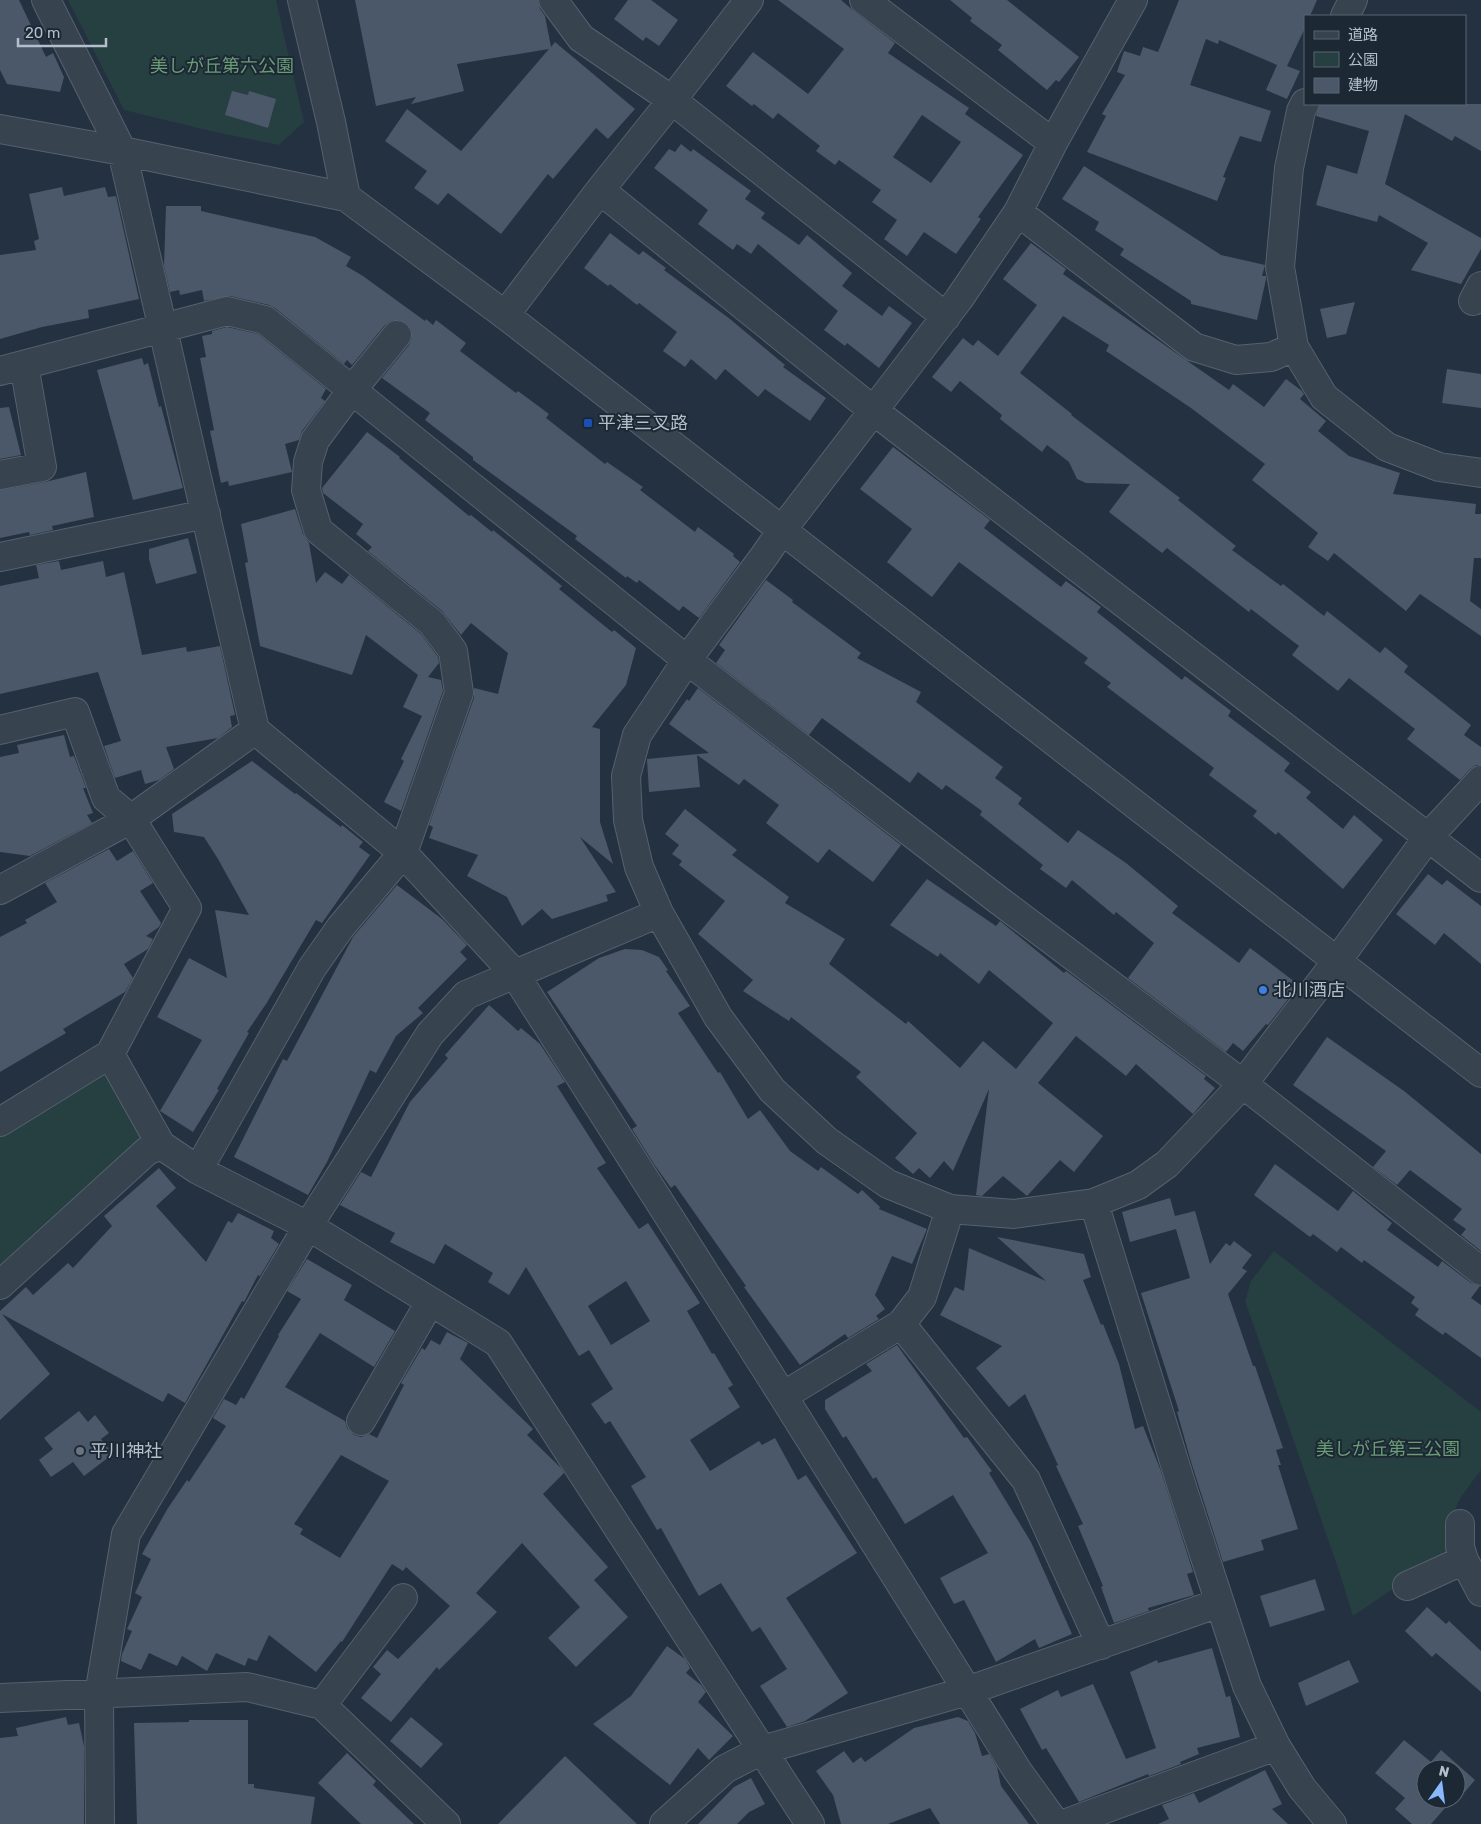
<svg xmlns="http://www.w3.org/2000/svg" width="1481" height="1824" font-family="Rubik,'Noto Sans JP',sans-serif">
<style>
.green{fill:#263f41}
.building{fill:#4a586a;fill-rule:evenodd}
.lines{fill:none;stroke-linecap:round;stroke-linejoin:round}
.minor-casing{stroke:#56616e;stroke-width:30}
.minor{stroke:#384350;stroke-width:28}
.transit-dot{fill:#1a4fb4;stroke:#1d2835;stroke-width:2}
.shop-dot{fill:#3f7fe0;stroke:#1d2835;stroke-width:2}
.worship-dot{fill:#6b7280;stroke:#1d2835;stroke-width:2}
.labels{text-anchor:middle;stroke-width:4;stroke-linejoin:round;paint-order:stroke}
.park-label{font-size:18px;fill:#6b9d75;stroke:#1d2835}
.poi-label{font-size:18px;fill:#b5becb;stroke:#1d2835;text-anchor:start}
</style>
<rect width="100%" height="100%" fill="#243141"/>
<path class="green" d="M68,0H276L304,122L279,145L210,131L124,110Z
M106,1067L148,1140L0,1270V1131Z
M1274,1251L1481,1412V1470L1461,1497L1449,1522L1451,1555L1408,1579L1353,1616L1338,1568L1245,1301L1251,1281Z"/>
<path class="building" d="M0,0H19L46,57L53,53L64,77L60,92L7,84L0,70Z
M355,0H538L540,9L545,16L551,47L555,42L635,109L608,139L596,128L553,179L548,174L501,234L448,193L438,205L414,188L427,171L385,141L407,109L461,151L549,49L457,64L464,91L411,104L416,97L376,106Z
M628,0H651L678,20L659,46L646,37L643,41L614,19Z
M778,0H841L855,12L895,43L888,53L969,108L965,114L1023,155L978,217L981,219L956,254L924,232L907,256L884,239L897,220L872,202L881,190L839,160L835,165L816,151L820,146L778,113L773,119L754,104L752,106L726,86L753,52L808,94L844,49ZM922,115L961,142L931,183L893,157Z
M950,0H1007L1079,57L1059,82L1056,80L1047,90L998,50L1002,45L970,21L972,18Z
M1179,0H1317L1310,16H1305V28L1287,66L1300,71L1287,99L1266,90L1277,65L1219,40L1218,44L1206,39L1190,85L1271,111L1261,142L1240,136L1223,177L1226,178L1217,201L1087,152L1106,116L1102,114L1125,75L1117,72L1124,51L1140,56L1143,47L1158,52Z
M232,91L248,95L249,91L276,99L268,128L225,115Z
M1320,104H1481V151L1455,136L1452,141L1405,114L1385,184L1481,238V249L1461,284L1411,270L1428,243L1379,215L1377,222L1316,205L1327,165L1357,174L1369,131L1316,116Z
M681,144L691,152L693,149L751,191L745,199L765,213L761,218L799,245L807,235L852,273L842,286L882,316L889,306L912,323L879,368L847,343L845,346L824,330L838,311L758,244L751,254L737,244L733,250L698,224L708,210L654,168L669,149L675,152Z
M1084,166L1221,255L1265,265L1262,276H1266V279L1257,320L1191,304V301L1120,255L1124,249L1095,230L1099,222L1062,199Z
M62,187L64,196L105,187L108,197L116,196L139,299L88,310L89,318L42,327L0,339V255L36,250L34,241L39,239L29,194Z
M166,206H201V211L315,237L351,257L346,266L363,276L425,321L426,319L433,325L436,320L466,343L460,351L516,393L518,391L549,414L546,418L605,464L607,462L643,487L640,490L695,532L698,527L734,554L733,556L740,562L699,618L683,606L679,611L639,580L637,583L627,576L626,578L575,539L577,536L473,460V457L425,420L430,413L382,378L409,345L412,338L411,329L406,323L399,320L391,321L385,325L352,365L347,360L344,364L275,308L269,305L230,296L204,301L202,290L180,295L179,290L170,292L164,266Z
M610,233L639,255L643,251L666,268L664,270L730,319L785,365L783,367L826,398L810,421L765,389L758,397L725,369L716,380L691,359L685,367L663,351L677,332L639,303L637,305L610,284L608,286L584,268Z
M1031,243L1066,269L1063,274L1229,390L1233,384L1264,407L1286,379L1302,391L1304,394L1300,399L1326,421L1318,431L1349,456L1400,473L1393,494L1476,504L1475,514H1481V558H1474L1470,601L1481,609V636L1420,594L1406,611L1334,553L1328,561L1308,547L1318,533L1252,480L1265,464L1191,408L1106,351L1109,345L1063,316L1020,373L1072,414L1071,415L1180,498L1178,500L1236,546L1232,550L1281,586L1283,584L1324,616L1327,611L1380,653L1385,647L1408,666L1404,672L1471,725L1464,735L1481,747V765H1476L1470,769L1460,780L1407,739L1415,729L1349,678L1338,691L1292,655L1299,646L1251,609L1249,612L1167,548L1162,553L1109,512L1130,484L1086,483L1077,479L1069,462L1047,445L1042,452L1000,419L1002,415L960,381L951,392L932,377L963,338L973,346L978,340L998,356L1037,305L1003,279Z
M1355,302L1346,334L1327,338L1320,309Z
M227,327L258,334L326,389L321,398L325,401L302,431L299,440L285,444L292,472L229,486L228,481L221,483L210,431L214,430L200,358L206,357L202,336L212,334V331Z
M142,358L144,365L148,363L159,407L161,406L183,488L133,500L97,370Z
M1447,369L1481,374V408L1442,403Z
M9,407L21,455L0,459V408Z
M367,432L400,457L399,458L469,516L471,515L492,532L493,530L534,563L562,586L559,589L612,632L614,630L636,648L626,685L592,727L600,729V822L613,864L580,837L616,892L606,895L608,901L552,919L542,909L522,926L507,897L467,876L478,855L429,838L433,827L429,825L474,698V688L498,694L508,653L471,623L461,635L442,611L368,551L372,547L356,534L363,524L323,493L322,488Z
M893,447L990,520L984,528L1061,587L1066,581L1101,607L1097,612L1182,680L1185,676L1231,711L1228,716L1290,763L1284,771L1311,792L1306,798L1343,829L1354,815L1383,840L1343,889L1278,832L1276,835L1253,816L1257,811L1209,775L1214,768L1107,687L1111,683L1084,663L1088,658L959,562L932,597L887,562L912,529L860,489Z
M86,472L94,517L52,526L53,530L30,535L29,532L0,538V490L45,482Z
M295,509L303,534L309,543L316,583L325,572L342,584L349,575L421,634L438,657L439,663L428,677L441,680L443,691L401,811L384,802L404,761L401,759L422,716L403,707L418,675L366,635L352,675L260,646L245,563L248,562L241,524Z
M188,538L197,573L156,584L149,559V549Z
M59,561L61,570L103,561L106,577L124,572L142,655L186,647L187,652L220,646L235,715L230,716L232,727L218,738L166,747L174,769L159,780L145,784L141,770L115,778L104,746L121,741L98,672L0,694V586L39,578L36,565Z
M766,580L793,600L792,602L861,653L857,658L921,692L916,702L1003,767L995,778L1022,798L1018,804L1068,843L1078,830L1126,863L1178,906L1172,913L1239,963L1250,948L1299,985L1268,1025L1266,1024L1243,1051L1233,1043L1226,1052L1128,978L1154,943L1116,912L1114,915L1072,880L1066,888L1040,869L1043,865L980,815L982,811L946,785L942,790L918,772L910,783L822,718L809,735L716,663L725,650L719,645Z
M698,688L901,845L873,882L829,849L818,863L766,823L779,805L744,779L739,785L697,755L700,787L649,792L647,759L709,753L669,724L687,699L689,701Z
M64,735L70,757L74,756L86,788H83L93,813L87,815L92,823L30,856L0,852V757L19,753L17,745Z
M252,761L295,794L296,793L341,827L342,825L363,842L359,847L370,855L322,923L316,920L266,1004L247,1032L249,1033L217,1089L219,1090L193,1132L160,1111L202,1040L157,1017L189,958L227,978L215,910L249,915L218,859L204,837L174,832L172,814Z
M685,809L737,850L732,855L789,897L785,903L845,939L829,964L906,1024L908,1021L960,1068L983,1041L1016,1069L1053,1023L989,970L979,984L940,953L938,957L890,925L927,879L996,926L1000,921L1064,973L1066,971L1206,1076L1204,1079L1215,1088L1193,1114L1136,1064L1126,1076L1076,1036L1038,1083L1103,1136L1074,1172L1060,1160L1027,1196L1003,1176L982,1196L976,1195L989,1089L953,1171L944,1161L930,1178L919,1168L913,1174L895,1158L917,1133L856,1077L861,1072L791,1017L789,1021L743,991L753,980L698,934L725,901L679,865L682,861L672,854L679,845L665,834Z
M109,849L117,861L133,851L153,883L140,891L161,923L159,927L146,936L153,939L148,949L124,964L133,978L125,992L63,1029L66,1033L0,1072V937L27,923L25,920L57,902L45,883Z
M1428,874L1442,885L1447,880L1481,906V964L1444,933L1435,945L1396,914Z
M397,885L442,919L467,945L460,952L467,959L418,1008L423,1013L396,1036L376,1073L370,1070L327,1162L308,1195L234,1157L283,1059L287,1061L353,937Z
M625,949L642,950L659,957L668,970L666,971L690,1006L678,1013L718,1073L720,1072L748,1119L760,1110L790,1151L818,1171L821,1167L858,1194L862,1190L880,1207L879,1209L927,1229L912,1264L892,1256L875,1295L885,1309L876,1316L879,1319L848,1338L845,1334L800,1365L744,1287L746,1286L675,1185L671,1188L654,1164L632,1129L637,1126L547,992L599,958Z
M489,1005L518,1031L521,1028L540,1044L565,1082L557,1086L606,1163L597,1168L639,1229L648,1223L700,1303L687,1311L712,1354L714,1353L733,1385L728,1388L740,1407L690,1440L710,1471L759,1441L762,1445L775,1438L798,1480L806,1475L857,1553L786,1598L848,1693L805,1721L787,1727L760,1686L787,1669L760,1627L752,1632L721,1583L699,1596L661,1528L657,1530L631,1486L646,1477L610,1421L605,1424L591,1404L613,1389L589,1350L579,1356L526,1267L509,1295L488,1282L493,1273L445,1244L434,1264L390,1242L395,1233L340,1205L361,1172L371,1177L410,1102L448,1058L445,1055ZM626,1281L650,1321L611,1345L588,1306Z
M1327,1037L1404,1091L1481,1154V1251L1461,1235L1466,1229L1453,1220L1462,1209L1410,1170L1397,1185L1373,1167L1386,1151L1293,1085Z
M1275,1164L1338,1211L1353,1191L1392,1223L1387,1230L1438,1267L1442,1261L1471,1283L1480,1286L1471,1298L1481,1305V1358L1445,1332L1443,1335L1415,1315L1419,1309L1411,1303L1415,1297L1364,1260L1362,1263L1341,1247L1337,1252L1313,1234L1310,1237L1254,1195Z
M159,1168L176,1188L156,1206L206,1262L228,1221L232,1223L238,1213L274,1231L271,1238L279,1244L260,1276L258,1275L244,1302L242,1301L185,1403L168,1393L163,1402L2,1314L50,1374L0,1420V1311L26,1287L33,1295L68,1263L73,1268L112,1226L104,1216Z
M1170,1198L1175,1216L1195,1211L1210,1264L1226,1243L1230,1246L1234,1241L1252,1255L1242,1268L1247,1271L1228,1294L1253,1366H1255L1283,1448L1276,1450L1281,1465H1278L1298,1529L1261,1540L1264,1550L1223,1562L1192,1465L1177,1412L1179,1411L1141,1293L1190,1278L1176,1229L1130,1242L1122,1212Z
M997,1237L1084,1254L1091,1277L1083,1280L1101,1325L1103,1324L1119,1364L1135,1429L1143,1426L1161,1471L1193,1572L1187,1574L1194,1595L1148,1608L1149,1611L1114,1623L1101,1587L1103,1586L1078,1526L1083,1524L1056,1466L1058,1465L1025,1394L1009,1407L976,1368L1002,1346L940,1315L955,1287L964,1291L969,1248L1046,1281Z
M307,1259L352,1285L344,1300L395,1331L374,1367L320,1333L285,1387L345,1421L347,1428L354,1435L361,1437L369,1434L377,1438L404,1385L401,1383L422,1348L425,1350L431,1340L440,1345L447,1332L468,1343L460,1359L533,1429L527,1435L561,1468L564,1473L543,1494L608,1567L594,1580L628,1617L576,1667L548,1638L580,1607L522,1543L476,1593L497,1612L439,1670L437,1667L391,1722L361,1698L381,1674L373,1667L387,1650L398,1659L450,1606L406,1567L403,1571L392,1564L342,1642L341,1641L316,1672L269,1635L257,1661L248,1658L245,1666L216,1653L207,1671L182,1656L177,1666L149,1653L141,1670L121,1661L122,1654L132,1631L127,1629L142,1597L135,1593L151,1559L142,1554L168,1508L187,1480L189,1482L226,1426L213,1418L224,1399L236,1405L241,1397L244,1399L279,1336L278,1335L301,1299L287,1291ZM341,1455L389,1481L340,1558L300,1534L303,1529L294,1524Z
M897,1345L964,1438L967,1437L992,1471L989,1473L1031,1542L1072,1634L1039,1648L1035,1639L996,1662L964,1600L954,1604L940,1578L988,1553L953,1495L905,1524L876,1477L873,1479L846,1436L843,1438L825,1409V1400L872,1371L866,1364Z
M79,1411L88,1422L95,1415L109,1433L101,1439L113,1454L84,1476L73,1462L51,1477L39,1460L53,1449L44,1438Z
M1315,1579L1325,1610L1270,1627L1260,1596Z
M1427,1607L1446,1624L1449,1621L1481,1651V1692L1436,1653L1432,1657L1405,1631Z
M667,1646L685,1659L690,1668L686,1673L701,1685L706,1692L698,1702L733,1736L709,1760L698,1748L670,1785L593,1724L631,1696Z
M1212,1648L1226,1697L1230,1696L1240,1737L1197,1748L1199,1754L1180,1762L1181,1764L1149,1776L1148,1774L1079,1802L1046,1748L1042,1750L1020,1709L1058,1690L1061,1697L1093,1684L1126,1759L1156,1748L1130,1672L1157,1660L1158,1663Z
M1349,1660L1359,1682L1306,1706L1298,1683Z
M66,1717L68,1725L79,1723L84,1746V1824H0V1738L18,1736L16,1728Z
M411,1717L443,1744L421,1768L390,1741Z
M958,1717L968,1721L975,1733L982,1756L989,1754L997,1767L1001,1786L1029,1824H940L930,1808L888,1824H841L833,1795L816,1771L844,1751L853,1763L861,1757L865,1762L914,1728Z
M189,1720H248V1784H254V1788L315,1797L311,1824H137L134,1723L189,1722Z
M1404,1740L1431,1762L1441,1750L1475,1780L1458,1800L1456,1798V1769H1426V1799H1453L1431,1824H1412L1395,1809L1405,1798L1375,1773Z
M347,1753L376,1781L373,1785L414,1824H361L318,1783Z
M565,1756L584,1774L637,1824H498Z
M1265,1770L1282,1804L1272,1809L1288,1824H1158L1169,1819L1162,1805L1194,1793L1199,1803Z
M751,1778L765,1804L749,1812L737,1824H698L734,1787Z"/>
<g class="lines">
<defs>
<path id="minor" d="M46,0L122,151L255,730L403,853L514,973L783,1396L1017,1770L1056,1824
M302,0L331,122L346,197
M553,0L581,38L672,100L946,317
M864,0L1053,143
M1133,0L1053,143L1018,212L959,299L782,530L765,555L687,660L637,735L626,776L628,820L639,867L659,913L718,1017L772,1090L827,1141L888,1184L950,1209L1014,1214L1094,1203L1138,1185L1167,1164L1243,1084L1337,961L1428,837L1481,780
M1345,16L1353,0
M1305,103L1301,111L1289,168L1280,267L1294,347L1324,397L1387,447L1439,467L1481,473
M0,129L122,151L346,197L505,315L1481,1073
M600,190L874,411L1481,878
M1018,212L1194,347L1236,360L1271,357L1294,347
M1473,301L1481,286
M505,315L600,190L672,100L749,0
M0,371L227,311L265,320L687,660L997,899L1243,1084L1481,1271
M0,475L42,467L24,365
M0,557L206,514
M0,730L75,712L106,798L131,819L187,908L110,1054L0,1122
M0,890L131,819L255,730
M110,1054L161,1145L198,1170L308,1226L498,1343L810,1824
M198,1170L312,968L340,928L403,853L459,693L453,651L432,623L318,530L306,490L308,462L315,440L352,390L397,335
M1094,1203L1183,1490L1247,1686L1276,1746L1302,1788L1332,1824
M0,1285L147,1151L161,1145
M901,1324L1026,1480L1101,1645
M783,1396L901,1324L922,1297L950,1209
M361,1421L430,1302
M1460,1524V1547L1464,1560L1481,1592
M1407,1586L1464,1560
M0,1698L247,1687L322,1705L446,1824
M322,1705L403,1598
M100,1824L99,1695L126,1534L308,1226L430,1034L466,995L659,913
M664,1824L725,1769L762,1750L967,1691L1219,1603
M1064,1824L1276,1746"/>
</defs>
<use href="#minor" class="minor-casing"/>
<use href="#minor" class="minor"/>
</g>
<rect class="transit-dot" x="583" y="418" width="10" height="10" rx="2.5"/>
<circle class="shop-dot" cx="1263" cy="990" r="5"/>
<circle class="worship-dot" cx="80" cy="1451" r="5"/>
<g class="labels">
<g class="park-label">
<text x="222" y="72">美しが丘第六公園</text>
<text x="1388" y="1455">美しが丘第三公園</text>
</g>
<g class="poi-label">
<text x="598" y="429">平津三叉路</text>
<text x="1273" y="996">北川酒店</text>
<text x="90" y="1457">平川神社</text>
</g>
</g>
<rect x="1304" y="15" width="162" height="90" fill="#1d2835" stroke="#5a6471"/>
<rect x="1314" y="31" width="25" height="8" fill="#384350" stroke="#5a6471"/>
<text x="1348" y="40" font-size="15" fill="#b5becb">道路</text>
<rect x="1314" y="52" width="25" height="15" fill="#263f41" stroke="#5a6471"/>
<text x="1348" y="65" font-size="15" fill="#b5becb">公園</text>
<rect x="1314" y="78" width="25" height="15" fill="#4a586a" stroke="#5a6471"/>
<text x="1348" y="90" font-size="15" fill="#b5becb">建物</text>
<g transform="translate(1441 1784) rotate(14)"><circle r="24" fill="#1d2835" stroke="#5a6471"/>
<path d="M0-4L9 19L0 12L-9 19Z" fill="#89b8fc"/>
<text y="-8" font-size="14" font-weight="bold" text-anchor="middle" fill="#b5becb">N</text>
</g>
<path d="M18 38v8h88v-8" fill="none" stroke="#b5becb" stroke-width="2.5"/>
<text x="25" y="38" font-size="15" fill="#b5becb" stroke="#1d2835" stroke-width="4" paint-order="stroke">20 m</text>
</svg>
